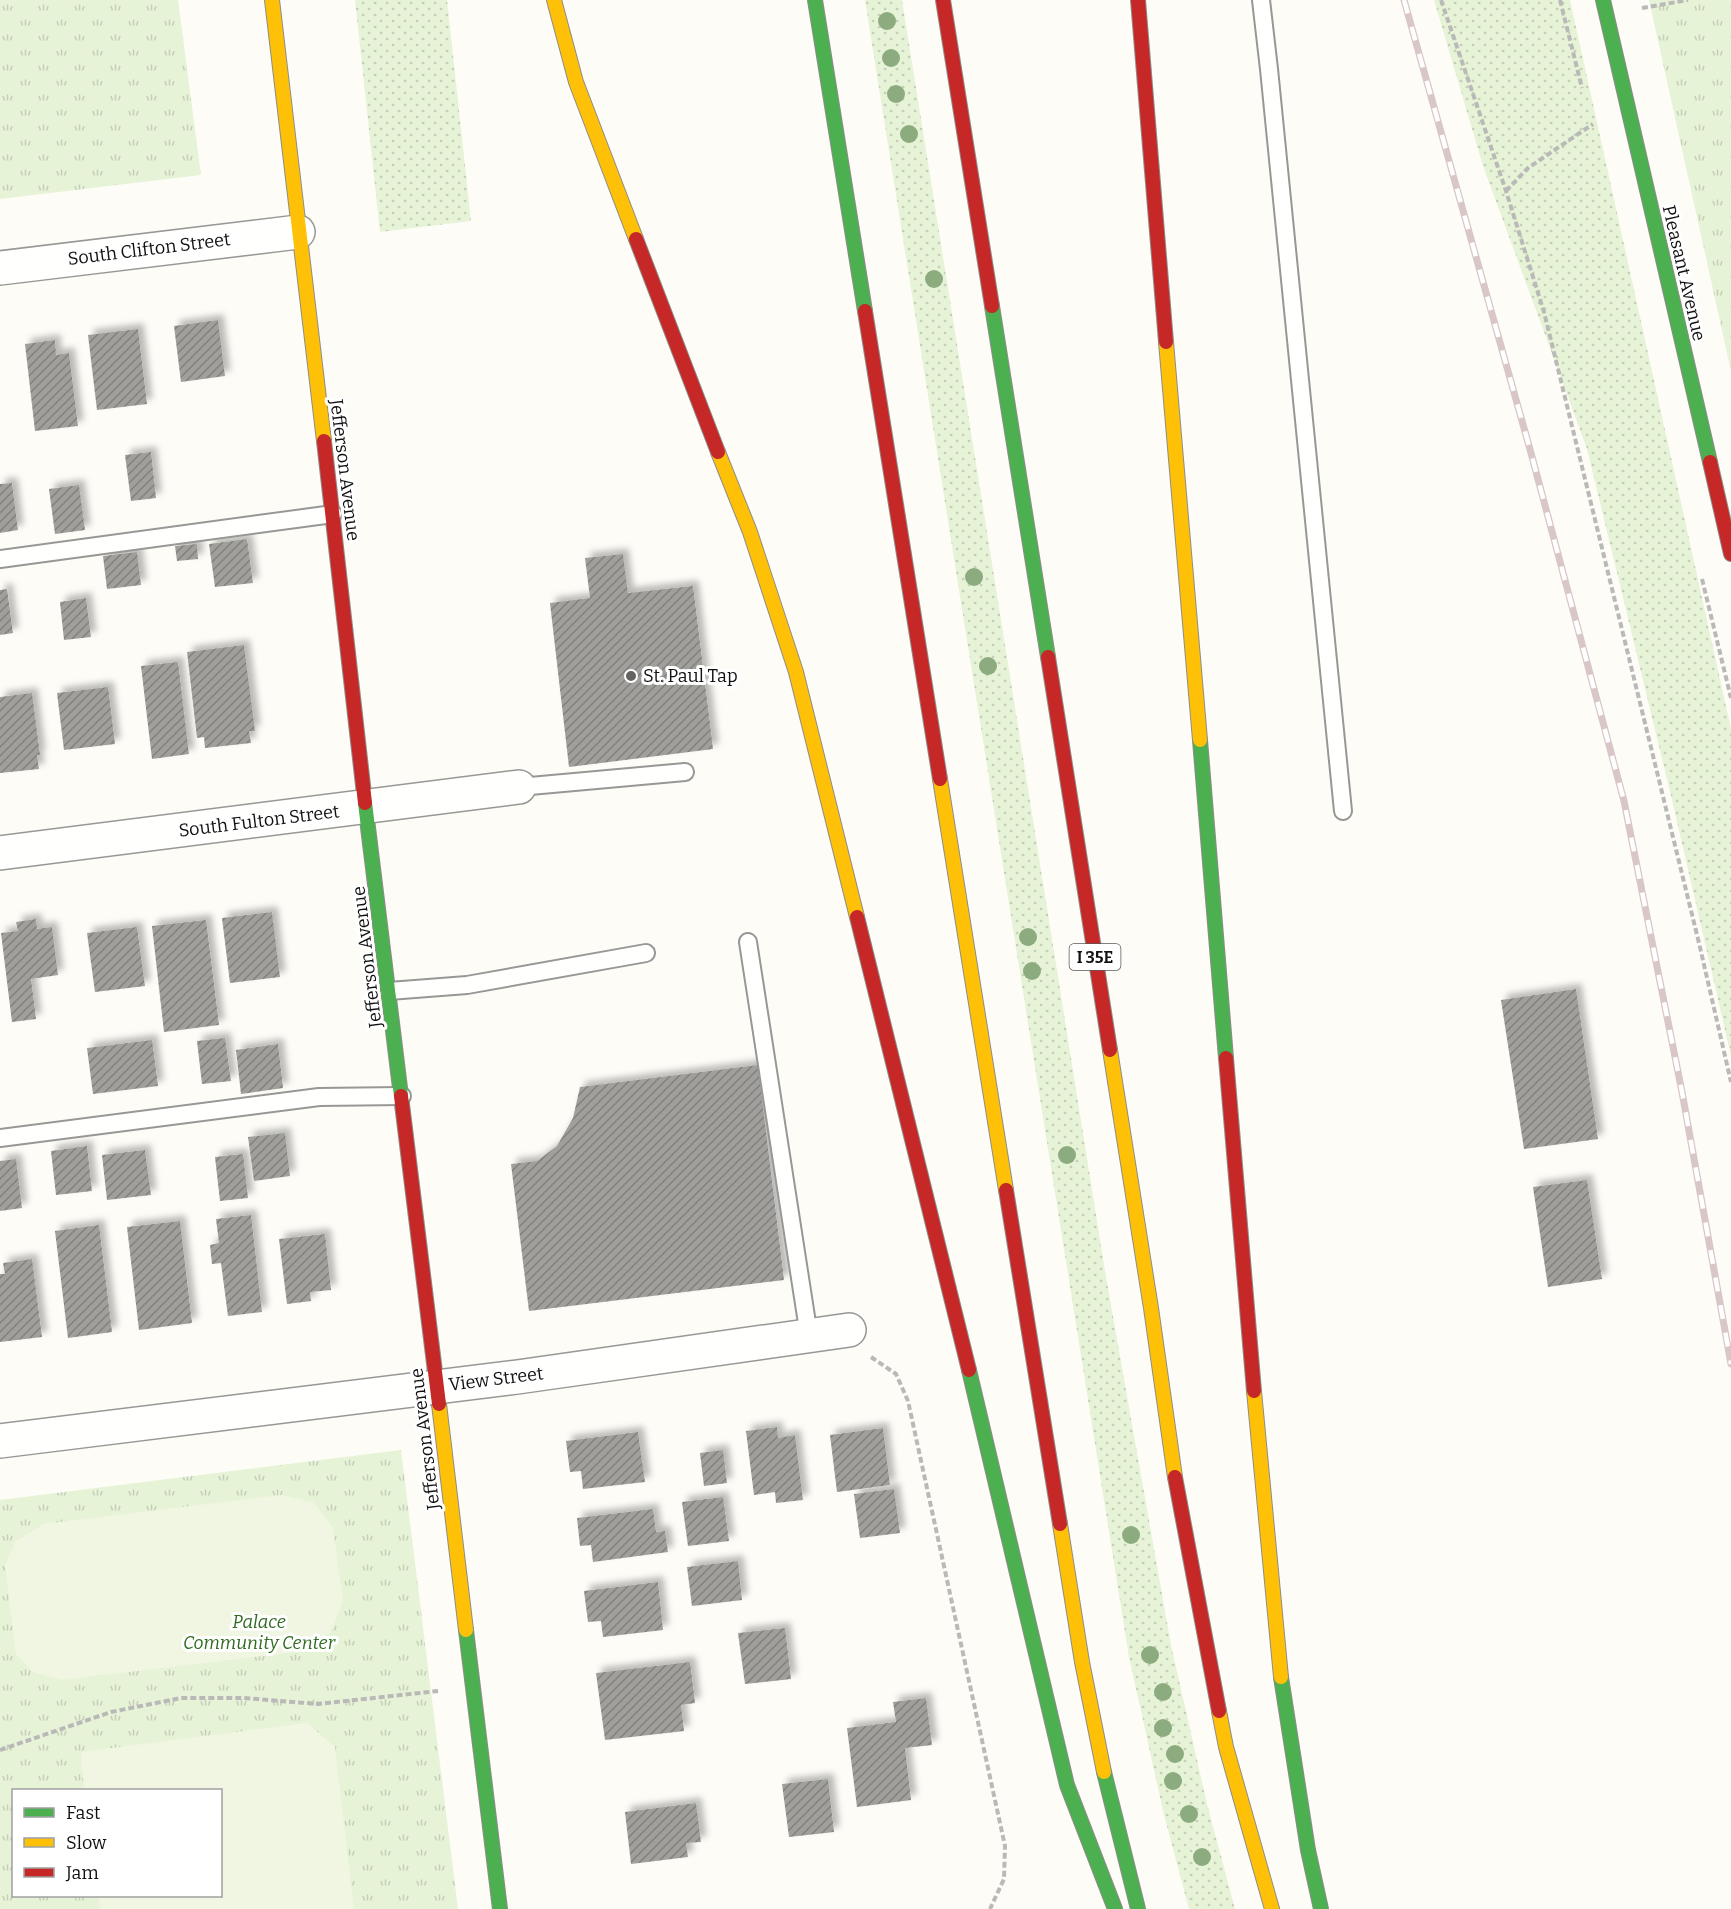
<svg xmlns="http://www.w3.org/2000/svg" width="1731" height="1909" font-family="Bitter,serif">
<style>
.grass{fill:url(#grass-dots)}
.park{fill:url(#park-tufts);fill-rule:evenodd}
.pitch{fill:#f0f6e1}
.building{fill:url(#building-hatch);filter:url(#shadow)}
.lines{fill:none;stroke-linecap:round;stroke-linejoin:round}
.lane-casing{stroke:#979795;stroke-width:20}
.street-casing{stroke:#979795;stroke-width:36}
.fast-casing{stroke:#8e8d8b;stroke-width:16}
.slow-casing{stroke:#8e8d8b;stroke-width:16}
.jam-casing{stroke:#8e8d8b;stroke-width:16}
.path{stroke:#b9b9b8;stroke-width:4;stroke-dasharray:6 3;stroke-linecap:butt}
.lane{stroke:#fffffe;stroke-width:16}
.street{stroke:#fffffe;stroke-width:33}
.fast{stroke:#4caf50;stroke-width:14}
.slow{stroke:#ffc107;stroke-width:14}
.jam{stroke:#c62828;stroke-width:14}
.rail-casing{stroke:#d9c6c7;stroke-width:7}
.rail{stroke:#fff;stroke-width:4.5;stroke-dasharray:14;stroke-linecap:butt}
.tree{fill:#8cac80}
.poi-dot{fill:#646362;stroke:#fff;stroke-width:2}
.labels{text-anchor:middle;stroke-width:6;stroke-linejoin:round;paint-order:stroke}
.shield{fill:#fff;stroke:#585858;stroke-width:1.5}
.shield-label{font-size:16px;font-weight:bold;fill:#111}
.street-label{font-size:18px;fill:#111;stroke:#fff}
.poi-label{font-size:18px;fill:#111;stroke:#fff;text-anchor:start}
.park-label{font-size:18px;font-style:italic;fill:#2f6b1f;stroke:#fff}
</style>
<defs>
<pattern id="grass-dots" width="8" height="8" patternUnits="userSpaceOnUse" patternTransform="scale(1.5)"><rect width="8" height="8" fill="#e7f3d7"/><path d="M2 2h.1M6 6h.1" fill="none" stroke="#c5cfb8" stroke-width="1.8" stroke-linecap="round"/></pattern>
<pattern id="park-tufts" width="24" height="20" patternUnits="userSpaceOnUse" patternTransform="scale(1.5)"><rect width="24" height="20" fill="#e7f3d7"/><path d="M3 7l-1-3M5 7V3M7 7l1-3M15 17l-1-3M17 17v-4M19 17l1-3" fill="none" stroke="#c5cfb8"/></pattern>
<pattern id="building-hatch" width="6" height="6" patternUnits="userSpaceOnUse" patternTransform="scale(1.5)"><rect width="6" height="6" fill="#a19f9c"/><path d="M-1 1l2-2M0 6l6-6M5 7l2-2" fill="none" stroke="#82807e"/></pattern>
<filter id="shadow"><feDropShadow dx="5.5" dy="-5.5" stdDeviation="3" flood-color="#0004"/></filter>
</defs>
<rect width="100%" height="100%" fill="#fdfcf7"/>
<path class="grass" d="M355,0H447L471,221L380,232Z
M865,0H902L1105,1271L1171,1645L1207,1804L1235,1909H1189L1164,1815L1129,1657Z
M1434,0H1570L1731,729V1056L1672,800L1587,449L1483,166Z"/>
<path class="park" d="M0,0H178L201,175L0,199Z
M1649,0H1731V371Z
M401,1450L458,1909H0V1500ZM14,1790H220V1896H14Z"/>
<path class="pitch" d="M281,1495L313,1502L333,1528L343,1601L331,1632L304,1651L62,1680L33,1672L16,1654L5,1565L16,1541L44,1524Z
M307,1723L335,1747L354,1909H100L98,1896H220V1790H84L81,1752Z"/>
<path class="building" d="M218,320L225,376L181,382L174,326Z
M138,329L147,404L97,410L88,335Z
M55,340L56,355L69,353L78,426L35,431L25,344Z
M151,452L156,498L131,501L125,455Z
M12,483L18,530L0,533V484Z
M79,485L85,530L55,534L49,489Z
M247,539L253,583L215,587L209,544Z
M197,544L198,559L177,561L175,546Z
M137,552L141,585L107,589L103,556Z
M623,554L628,593L693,586L713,749L569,767L550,603L590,598L585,558Z
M7,589L13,633L0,635V590Z
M86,598L91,637L64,640L60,602Z
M244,645L255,731H249L251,743L205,748L204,737L197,738L187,652Z
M178,662L189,754L152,759L141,666Z
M108,687L115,744L64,750L57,693Z
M32,693L40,755H37L39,769L0,773V697Z
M272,912L280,977L230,983L222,918Z
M36,919L37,929L52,927L58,975L31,979L36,1019L12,1022L1,933L18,931L16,922Z
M206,920L219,1025L164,1032L152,926Z
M137,927L145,986L95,992L87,933Z
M1576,989L1598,1139L1524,1149L1501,1000Z
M225,1038L231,1081L202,1084L197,1041Z
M152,1040L158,1086L93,1094L87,1048Z
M278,1044L283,1088L241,1094L236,1050Z
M758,1065L784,1280L529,1311L511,1164L537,1161L557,1146L573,1118L580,1087Z
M285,1133L290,1176L254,1181L248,1137Z
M87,1146L92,1191L56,1195L51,1151Z
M145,1150L151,1195L107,1200L102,1155Z
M243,1154L248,1198L220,1201L215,1157Z
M16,1159L22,1208L0,1211V1161Z
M1587,1180L1602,1279L1548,1287L1533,1187Z
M251,1215L262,1312L228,1316L221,1263L212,1264L210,1245L219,1243L216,1219Z
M180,1221L192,1323L139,1330L127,1227Z
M99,1225L112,1332L68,1338L55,1231Z
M325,1234L331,1290L310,1292L311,1301L287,1304L279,1239Z
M32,1259L42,1337L0,1342V1274H5L3,1263Z
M777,1427L778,1438L795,1435L803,1500L776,1503L775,1492L754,1495L746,1431Z
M883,1428L890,1485L837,1492L830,1435Z
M638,1432L645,1482L583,1489L581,1471L570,1472L566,1441Z
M723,1450L727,1483L704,1486L700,1453Z
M894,1489L900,1533L860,1538L854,1494Z
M723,1497L729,1541L688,1546L682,1502Z
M653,1509L656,1532L665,1531L668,1552L593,1562L591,1545L580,1546L577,1518Z
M738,1561L742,1600L692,1606L687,1567Z
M658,1582L663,1630L603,1637L601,1621L588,1622L584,1591Z
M785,1628L791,1679L745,1684L738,1633Z
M690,1662L695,1703L681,1705L684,1731L605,1740L596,1673Z
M926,1698L932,1745L905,1748L911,1800L857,1807L847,1728L896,1722L893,1702Z
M828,1779L834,1832L789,1837L782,1784Z
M696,1803L701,1842L686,1843L688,1857L631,1864L625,1812Z"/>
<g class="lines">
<defs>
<path id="lane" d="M1261,0L1269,69L1343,811
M0,559L333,514
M519,787L685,772
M748,942L809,1336
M389,991L467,985L646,953
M0,1138L319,1097L402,1096"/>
<path id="street" d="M0,268L298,232
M0,853L519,787
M0,1441L517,1377L849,1330"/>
<path id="fast" d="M815,0L865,311
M1603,0L1710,462
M992,306L1048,657
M1200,740L1226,1058
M365,803L401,1096
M969,1370L1067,1785L1115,1909
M466,1630L500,1909
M1281,1677L1308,1850L1321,1909
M1104,1772L1138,1909"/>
<path id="slow" d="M272,0L324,441
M554,0L576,82L636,239
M1166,342L1200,740
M718,452L750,532L796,672L857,917
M940,779L1006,1190
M1110,1050L1151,1308L1175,1477
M1254,1391L1281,1677
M439,1404L466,1630
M1060,1524L1082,1662L1104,1772
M1219,1711L1226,1747L1272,1909"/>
<path id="jam" d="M943,0L992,306
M1138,0L1166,342
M636,239L718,452
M865,311L940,779
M324,441L365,803
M1710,462L1731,554
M1048,657L1110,1050
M857,917L969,1370
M1226,1058L1254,1391
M401,1096L439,1404
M1006,1190L1060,1524
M1175,1477L1219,1711"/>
</defs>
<use href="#lane" class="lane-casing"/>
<use href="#street" class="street-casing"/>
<use href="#fast" class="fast-casing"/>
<use href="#slow" class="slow-casing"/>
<use href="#jam" class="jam-casing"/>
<path class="path" d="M1441,0L1506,191L1544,312L1699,943L1731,1082
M1560,0L1582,88
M1642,8L1688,0
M1506,191L1528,168L1593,124
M1702,579L1731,698
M871,1357L896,1374L908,1401L1005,1846L1004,1879L990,1909
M0,1750L111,1712L181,1698H244L318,1704L438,1691"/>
<use href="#lane" class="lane"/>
<use href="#street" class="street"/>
<use href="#fast" class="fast"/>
<use href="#slow" class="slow"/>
<use href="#jam" class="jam"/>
<defs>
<path id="rail" d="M1404,0L1531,453L1624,801L1682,1092L1731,1364"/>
</defs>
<use href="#rail" class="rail-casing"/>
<use href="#rail" class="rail"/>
</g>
<g class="tree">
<circle cx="887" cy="21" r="9"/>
<circle cx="891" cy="58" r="9"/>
<circle cx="896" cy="94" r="9"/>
<circle cx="909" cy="134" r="9"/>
<circle cx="934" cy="279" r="9"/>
<circle cx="974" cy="577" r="9"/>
<circle cx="988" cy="666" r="9"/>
<circle cx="1028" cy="937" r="9"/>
<circle cx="1032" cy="971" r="9"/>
<circle cx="1067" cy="1155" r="9"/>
<circle cx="1131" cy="1535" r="9"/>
<circle cx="1150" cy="1655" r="9"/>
<circle cx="1163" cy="1692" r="9"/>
<circle cx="1163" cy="1728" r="9"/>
<circle cx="1175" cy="1754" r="9"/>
<circle cx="1173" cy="1781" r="9"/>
<circle cx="1189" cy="1814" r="9"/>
<circle cx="1202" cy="1857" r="9"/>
</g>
<circle class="poi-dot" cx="631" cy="676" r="6"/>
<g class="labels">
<rect class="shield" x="1069.5" y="944" width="51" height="26" rx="4.5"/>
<g class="shield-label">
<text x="1095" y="963">I 35E</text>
</g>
<g class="street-label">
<text transform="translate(149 249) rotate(-7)" y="6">South Clifton Street</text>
<text transform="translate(1684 273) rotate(77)" y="6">Pleasant Avenue</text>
<text transform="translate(345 470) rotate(83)" y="6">Jefferson Avenue</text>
<text transform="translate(259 821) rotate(-7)" y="6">South Fulton Street</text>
<text transform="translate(367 957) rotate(-97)" y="6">Jefferson Avenue</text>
<text transform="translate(496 1379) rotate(-7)" y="6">View Street</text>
<text transform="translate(425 1439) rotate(-97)" y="6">Jefferson Avenue</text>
</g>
<g class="poi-label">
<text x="643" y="682">St. Paul Tap</text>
</g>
<g class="park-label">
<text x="259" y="1628">Palace<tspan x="259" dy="21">Community Center</tspan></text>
</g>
</g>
<rect x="12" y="1789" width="210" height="108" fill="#ffffff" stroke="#a0a0a0" stroke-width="1.5"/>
<rect x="24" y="1808" width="30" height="9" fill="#4caf50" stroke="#a0a0a0" stroke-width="1.5"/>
<text x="66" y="1819" font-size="18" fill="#111111">Fast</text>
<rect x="24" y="1838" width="30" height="9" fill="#ffc107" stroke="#a0a0a0" stroke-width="1.5"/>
<text x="66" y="1849" font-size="18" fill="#111111">Slow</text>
<rect x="24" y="1868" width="30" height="9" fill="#c62828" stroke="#a0a0a0" stroke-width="1.5"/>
<text x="66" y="1879" font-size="18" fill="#111111">Jam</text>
</svg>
